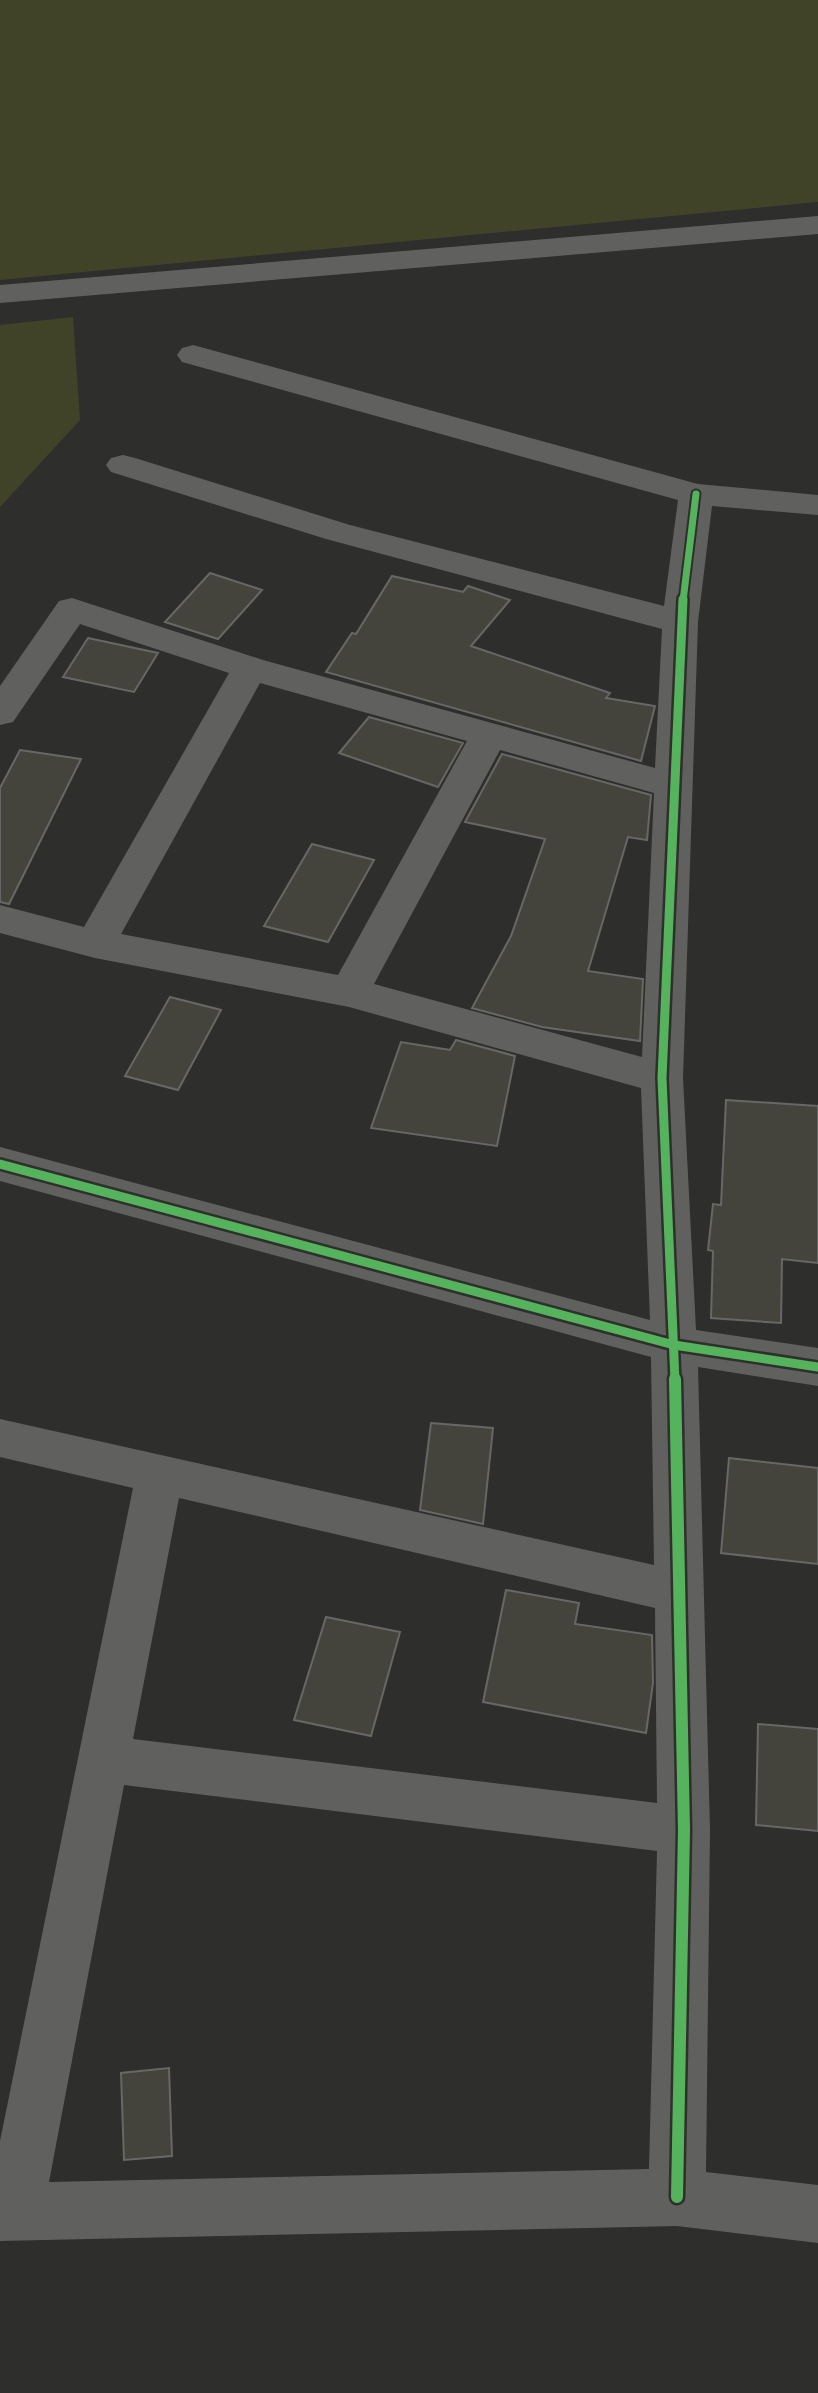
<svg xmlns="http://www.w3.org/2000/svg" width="818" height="2393" font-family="'IBM Plex Serif',serif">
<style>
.green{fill:#414329}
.building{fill:#44443d;stroke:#676766;stroke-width:2}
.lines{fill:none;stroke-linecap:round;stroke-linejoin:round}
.minor{fill:#60605f;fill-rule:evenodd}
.cycleway-far2-casing{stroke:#2f2f2c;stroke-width:11}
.cycleway-far1-casing{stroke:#2f2f2c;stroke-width:14}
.cycleway-casing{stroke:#2f2f2c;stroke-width:17}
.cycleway-far2{stroke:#56b35d;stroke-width:7}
.cycleway-far1{stroke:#56b35d;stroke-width:9}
.cycleway{stroke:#56b35d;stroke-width:12}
</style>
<rect width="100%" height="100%" fill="#2e2e2d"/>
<path class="green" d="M0,0H818V202L0,280Z
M73,317L80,420L0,507V325Z"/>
<path class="building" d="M210,573L262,590L218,639L165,622Z
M392,576L463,592L468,586L510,600L471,646L610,693L606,698L655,706L641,761L326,672L352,633L356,634Z
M88,638L158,653L134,692L63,677Z
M369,717L463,743L438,787L339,753Z
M20,750L81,759L9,904L0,902V788Z
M502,754L651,795L647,840L628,837L588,971L643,979L640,1041L542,1027L472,1008L511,936L545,839L465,822Z
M312,844L374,860L328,942L264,926Z
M170,997L221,1010L178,1090L125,1076Z
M456,1040L515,1056L497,1146L371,1128L401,1042L450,1050Z
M726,1100L818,1106V1263L782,1259L781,1323L711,1318L713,1251L708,1250L713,1204L721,1205Z
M431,1423L493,1428L483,1524L420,1510Z
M729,1458L818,1468V1564L721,1553Z
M506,1590L579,1603L575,1624L652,1635L653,1683L646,1733L483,1702Z
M326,1617L400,1632L371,1736L294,1720Z
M758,1724L818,1729V1831L756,1825Z
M169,2068L172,2156L124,2160L121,2073Z"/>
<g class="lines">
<path class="minor" d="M818,216V234L0,303V285Z
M193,345L698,484L818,495V515L712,506L698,622L683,1078L696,1330L818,1348V1386L698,1367L710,1830L706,2172L818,2185V2243L677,2226L0,2241V2141L133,1488L0,1457V1419L654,1565L651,1357L0,1181V1147L650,1320L641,1088L349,1007L95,958L0,933V905L84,927L229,673L80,624L13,722L0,725V686L59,601L72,598L263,660L655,768L662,629L326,539L111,472L106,465L111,458L123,455L135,458L350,525L664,606L678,500L182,362L177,355L182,348ZM260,683L467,741L338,975L121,934ZM500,750L654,793L642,1057L374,984ZM179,1498L655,1608L657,1803L133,1739ZM124,1785L657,1851L649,2169L49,2182Z"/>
<defs>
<path id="cycleway-far2" d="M683,601L696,494"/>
<path id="cycleway-far1" d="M0,1164L674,1345L818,1367
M675,1381L662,1078L683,599"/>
<path id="cycleway" d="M675,1379L684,1830L677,2197"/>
</defs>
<use href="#cycleway-far2" class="cycleway-far2-casing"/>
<use href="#cycleway-far1" class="cycleway-far1-casing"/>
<use href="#cycleway" class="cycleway-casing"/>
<use href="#cycleway-far2" class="cycleway-far2"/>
<use href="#cycleway-far1" class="cycleway-far1"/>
<use href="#cycleway" class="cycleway"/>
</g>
</svg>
